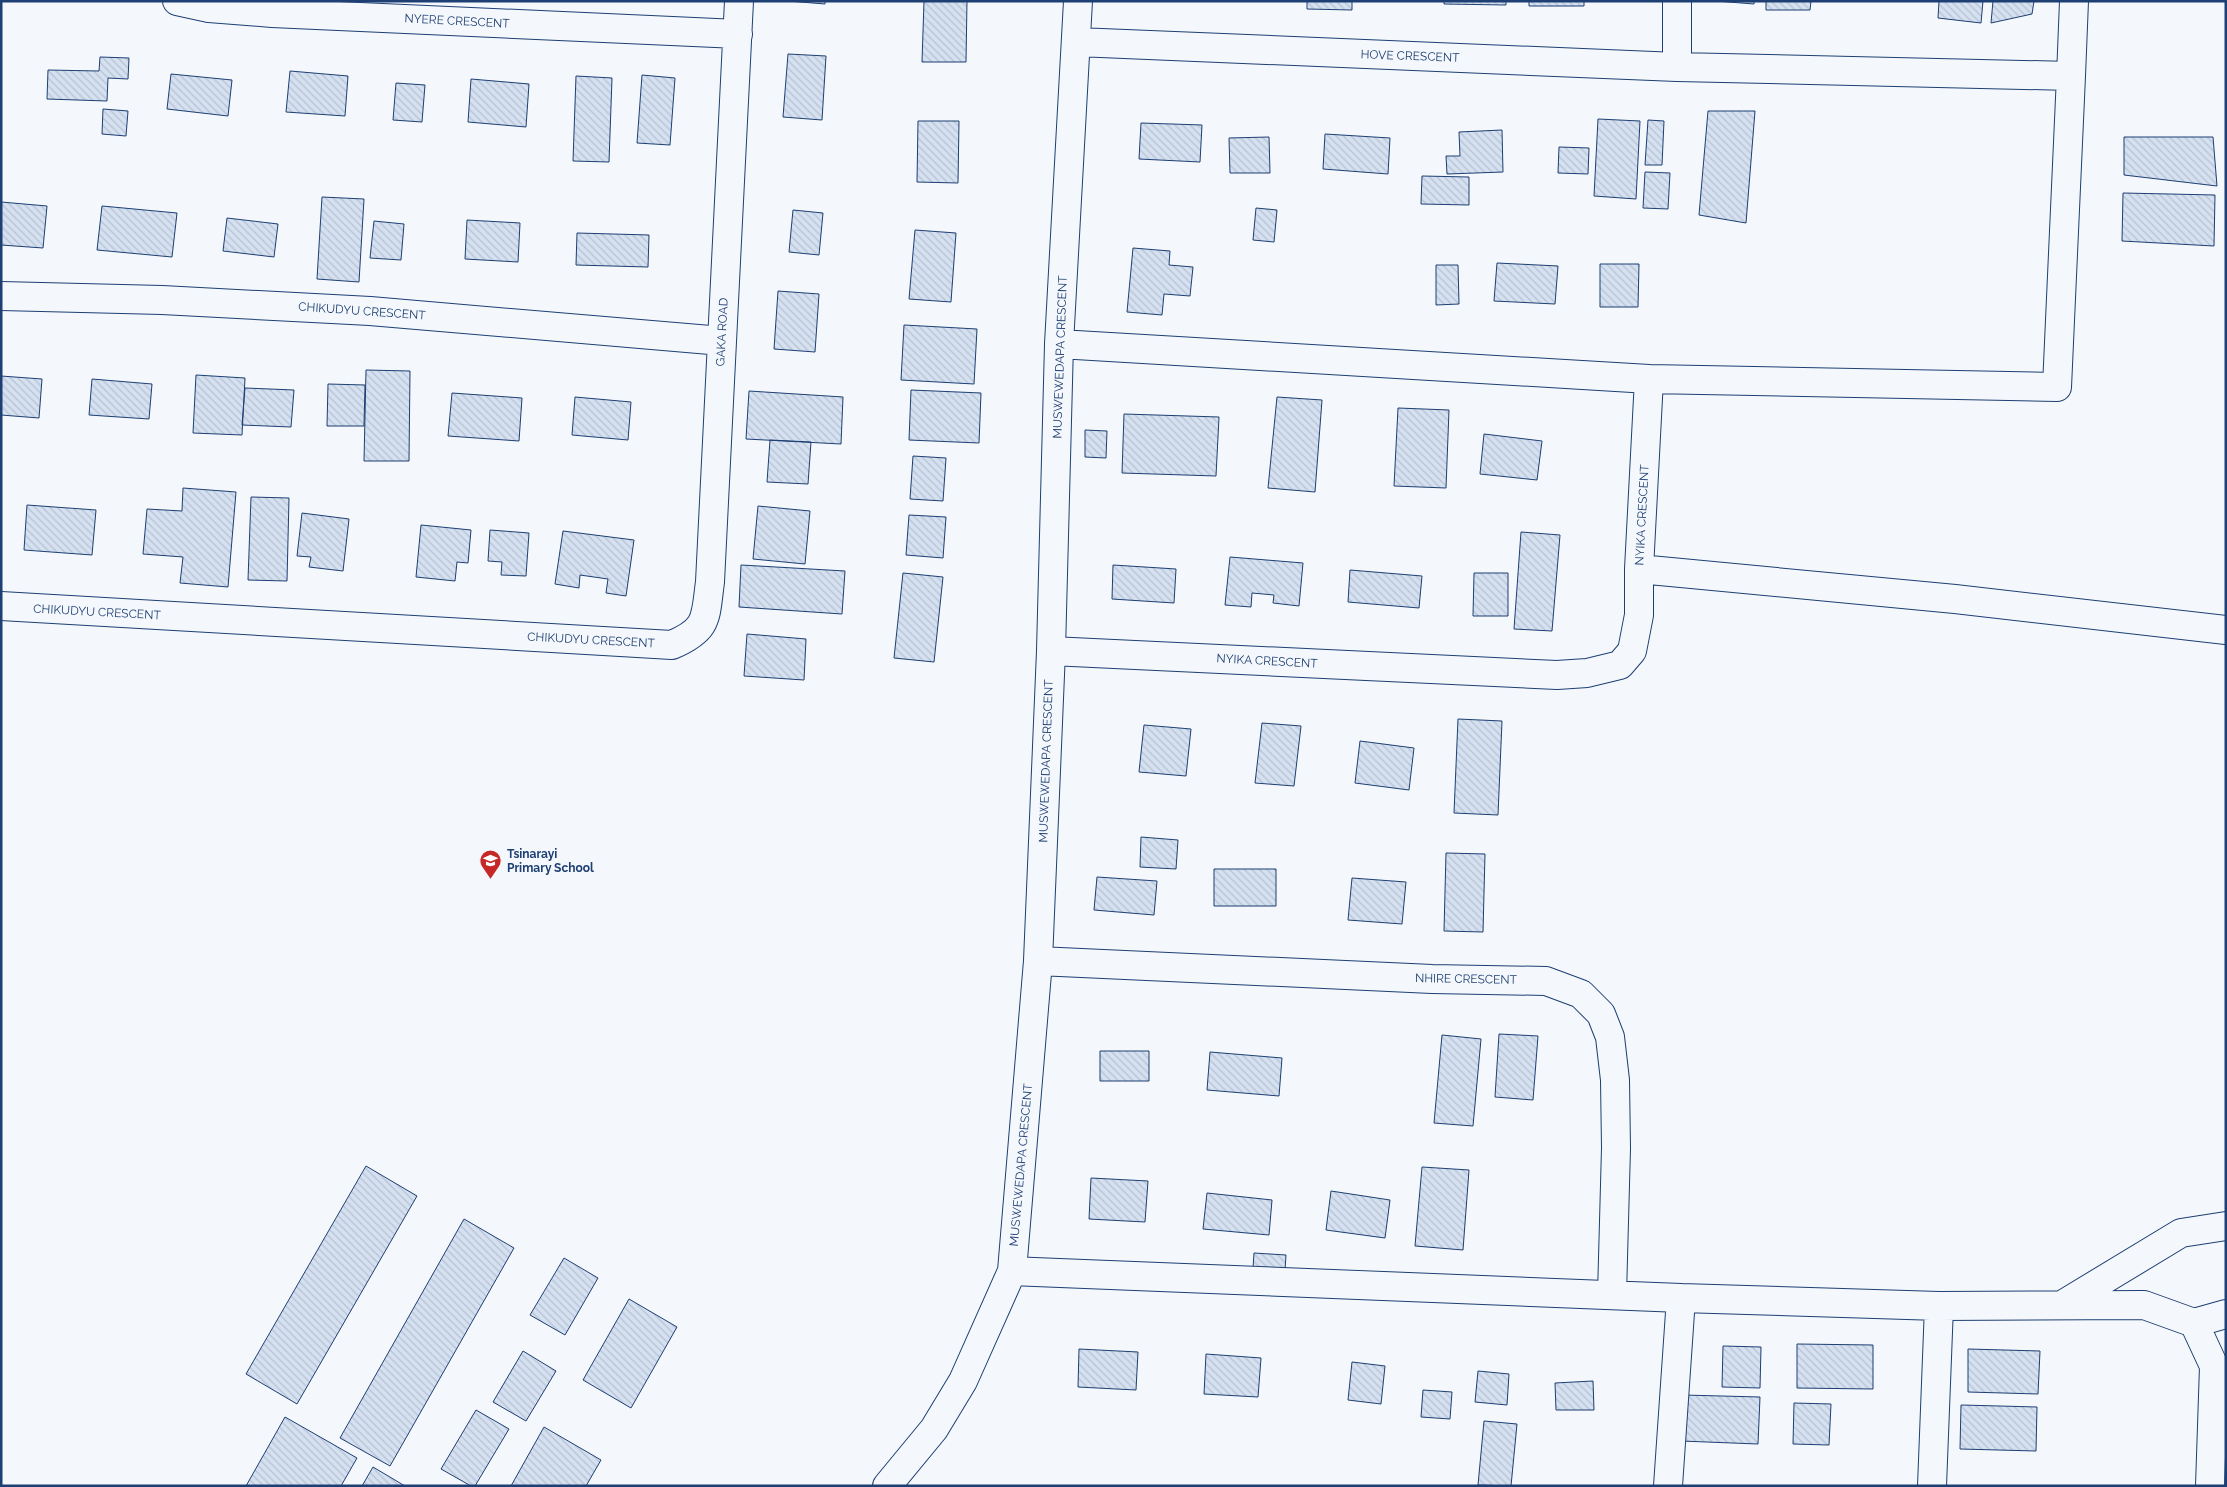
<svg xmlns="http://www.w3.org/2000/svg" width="2227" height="1487" font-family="Raleway,sans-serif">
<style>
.building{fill:url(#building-back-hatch);stroke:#1d3f73}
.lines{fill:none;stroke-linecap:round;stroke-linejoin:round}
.minor-casing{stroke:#1d3f73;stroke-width:30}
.minor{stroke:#f4f7fb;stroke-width:28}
.labels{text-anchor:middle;stroke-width:4;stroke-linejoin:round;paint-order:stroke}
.street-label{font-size:12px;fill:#1d3f73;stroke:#f4f7fb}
.poi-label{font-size:12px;font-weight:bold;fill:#1d3f73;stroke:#f4f7fb;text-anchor:start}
</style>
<defs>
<pattern id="building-back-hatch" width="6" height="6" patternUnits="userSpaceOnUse" patternTransform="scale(1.25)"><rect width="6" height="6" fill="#d5e0f0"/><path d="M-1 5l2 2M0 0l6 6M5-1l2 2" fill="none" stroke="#b6c1d1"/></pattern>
</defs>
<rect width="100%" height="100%" fill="#f4f7fb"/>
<path class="building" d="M788,1H825V4Z
M924,1H967L966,62H922Z
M1307,1H1352V10L1307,9Z
M1444,1H1506V5L1444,4Z
M1529,1H1584V6H1529Z
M1716,1H1754V4Z
M1766,1H1811L1810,10H1766Z
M1939,1H1983L1981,23L1938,18Z
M1993,1H2034L2032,14L1991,23Z
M788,54L826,56L822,120L783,117Z
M100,57L129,58L128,79L108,78L107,101L47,99L48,70L99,71Z
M290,71L348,76L345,116L286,112Z
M171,74L232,80L228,116L167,109Z
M642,75L675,78L670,145L637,143Z
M576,76L612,78L609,162L573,161Z
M471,79L529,84L526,127L468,122Z
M396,83L425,85L422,122L393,120Z
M103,109L128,111L126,136L102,134Z
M1708,111H1755L1746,223L1699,215Z
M1598,119L1640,121L1636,199L1594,196Z
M1648,120L1664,121L1662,165H1645Z
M918,121H959L958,183L917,182Z
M1141,123L1202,125L1200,162L1139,159Z
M1502,130L1503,172L1447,174L1446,156H1460L1459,132Z
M1325,134L1390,138L1388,174L1323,169Z
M1269,137L1270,173H1230L1229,138Z
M2124,137H2213L2217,186L2124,175Z
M1559,147L1589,148L1588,174L1558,173Z
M1645,172L1670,173L1668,209L1643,208Z
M1422,176L1469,177V205L1421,204Z
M2123,193L2215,195L2214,246L2122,241Z
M322,197L364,199L359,282L317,279Z
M1,202L47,206L43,248L1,245Z
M102,206L177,213L172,257L97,250Z
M1256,208L1277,210L1274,242L1253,240Z
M793,210L823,213L819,255L789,252Z
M227,218L278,224L274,257L223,251Z
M467,220L520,223L518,262L465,259Z
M374,221L404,224L401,260L370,258Z
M915,230L956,233L951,302L909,299Z
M577,233L649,235L648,267L576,265Z
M1133,248L1170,251L1169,265L1193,267L1190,296L1164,294L1162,315L1127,312Z
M1497,263L1558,266L1555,304L1494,301Z
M1600,264H1639L1638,307H1600Z
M1436,265H1458L1459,304L1436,305Z
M778,291L819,294L815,352L774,349Z
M904,325L977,329L974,384L901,380Z
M366,370L410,371L409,461H364Z
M196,375L245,378L242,435L193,433Z
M1,376L42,379L39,418L1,415Z
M92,379L152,384L149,419L89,415Z
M328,384L365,385L364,426H327Z
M245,388L294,390L291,427L242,425Z
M911,390L981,393L979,443L909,440Z
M749,391L843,397L841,444L746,439Z
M452,393L522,398L519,441L448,436Z
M575,397L631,402L628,440L572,435Z
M1277,397L1322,400L1315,492L1268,488Z
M1398,408L1449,410L1446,488L1394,486Z
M1124,414L1219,417L1216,476L1122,473Z
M1085,430L1107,431L1106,458L1085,457Z
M1484,434L1542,441L1537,480L1480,474Z
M770,440L811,442L808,484L767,482Z
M913,456L946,458L943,501L910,499Z
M183,488L236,492L228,587L180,583L183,557L143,554L147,509L182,511Z
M251,497L289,498L287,581L248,580Z
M27,505L96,510L92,555L24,550Z
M758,506L810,511L805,564L753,559Z
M302,513L349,519L343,571L309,567L311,557L297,556Z
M909,515L946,517L943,558L906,555Z
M421,525L471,530L468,563L457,562L455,581L416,577Z
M490,530L529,533L526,576L501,575L502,562L488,561Z
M563,531L634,540L626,596L606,593L608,579L580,575L579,588L555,584Z
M1521,532L1560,535L1552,631L1514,629Z
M1230,557L1303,563L1299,606L1273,603L1274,595L1252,593L1251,607L1225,605Z
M741,565L845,571L842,614L739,607Z
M1113,565L1176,569L1174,603L1112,599Z
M1350,570L1422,576L1419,608L1348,602Z
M903,573L943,577L934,662L894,658Z
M1474,573H1508V616H1473Z
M747,634L806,639L804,680L744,676Z
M1458,719L1502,721L1498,815L1454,813Z
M1262,723L1301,726L1294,786L1255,783Z
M1144,725L1191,729L1186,776L1139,772Z
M1360,741L1414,748L1409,790L1355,783Z
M1141,837L1178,840L1176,869L1140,867Z
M1446,853L1485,854L1483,932L1444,931Z
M1214,869H1276V906H1214Z
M1097,877L1157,881L1154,915L1094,910Z
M1352,878L1406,882L1402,924L1348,920Z
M1499,1034L1538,1036L1533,1100L1495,1097Z
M1442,1035L1481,1039L1473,1126L1434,1123Z
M1100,1051H1149V1081H1100Z
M1210,1052L1282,1058L1279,1096L1207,1090Z
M366,1166L417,1196L297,1404L246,1374Z
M1422,1167L1469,1170L1463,1250L1415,1246Z
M1091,1178L1148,1181L1145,1222L1089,1219Z
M1331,1191L1390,1200L1385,1238L1326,1230Z
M1207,1193L1272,1200L1269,1235L1203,1229Z
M464,1219L514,1248L390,1466L340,1438Z
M1254,1253L1286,1255L1285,1270L1253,1268Z
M564,1258L598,1278L565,1335L530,1315Z
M629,1299L677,1327L631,1408L583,1380Z
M1797,1344L1873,1345V1389L1797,1388Z
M1723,1346L1761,1347L1760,1388L1722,1387Z
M1079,1349L1138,1352L1136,1390L1078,1387Z
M1968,1349L2040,1351L2038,1394L1968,1392Z
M523,1351L556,1371L526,1421L493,1402Z
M1206,1354L1261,1358L1258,1397L1204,1394Z
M1352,1362L1385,1366L1381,1404L1348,1400Z
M1478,1371L1509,1374L1507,1405L1475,1402Z
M1593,1381L1594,1410H1556L1555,1383Z
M1423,1390L1452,1392L1450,1419L1421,1417Z
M1683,1395L1760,1397L1758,1444L1681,1441Z
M1794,1403L1831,1404L1829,1445L1793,1444Z
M1961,1405L2037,1407L2036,1451L1960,1449Z
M476,1410L509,1429L475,1486H471L441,1469Z
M285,1417L357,1458L341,1486H246Z
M1484,1421L1517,1424L1511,1486L1478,1485Z
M544,1427L601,1460L586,1486H511Z
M373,1467L405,1486H362Z"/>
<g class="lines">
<defs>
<path id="minor" d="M177,1L209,8L272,13L738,34
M1077,42L1677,67V1
M2071,76L2074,1
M1,296L162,300L370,311L722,341
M1649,379L2057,387L2071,76L1677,67
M1639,569L1955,599L2226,630
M1,606L672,645C709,629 705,618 710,582L739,1
M1051,651L1557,675L1587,673L1620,665L1632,651L1639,615V569L1649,379L1059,344
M1038,961L1432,979L1546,981L1581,994L1601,1014L1610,1037L1615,1080L1616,1148L1612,1295
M1012,1271L1681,1298L1939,1306L1932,1486
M2062,1305L2181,1233L2226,1226
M1939,1306L2144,1305L2194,1323L2214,1366L2210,1486
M2194,1323L2226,1314
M887,1486L934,1429L963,1381L1012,1271L1038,961L1051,651L1059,344L1078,1
M1668,1486L1681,1298"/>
</defs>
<use href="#minor" class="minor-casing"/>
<use href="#minor" class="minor"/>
</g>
<defs>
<symbol id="school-pin" viewBox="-11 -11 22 30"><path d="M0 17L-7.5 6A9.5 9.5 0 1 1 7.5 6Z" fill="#c62828" stroke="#f4f7fb"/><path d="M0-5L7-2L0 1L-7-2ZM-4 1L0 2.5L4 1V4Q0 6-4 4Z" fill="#fff"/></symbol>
</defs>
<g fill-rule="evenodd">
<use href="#school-pin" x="478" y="848" width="25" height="34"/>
</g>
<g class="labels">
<g class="street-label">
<text transform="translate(457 21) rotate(3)" y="4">NYERE CRESCENT</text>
<text transform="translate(1410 56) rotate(2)" y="4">HOVE CRESCENT</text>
<text transform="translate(362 311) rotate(4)" y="4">CHIKUDYU CRESCENT</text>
<text transform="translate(722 332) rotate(-87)" y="4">GAKA ROAD</text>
<text transform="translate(1060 357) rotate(-88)" y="4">MUSWEWEDAPA CRESCENT</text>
<text transform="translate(1642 515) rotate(-87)" y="4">NYIKA CRESCENT</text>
<text transform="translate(97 612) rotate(3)" y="4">CHIKUDYU CRESCENT</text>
<text transform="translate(591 640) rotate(3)" y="4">CHIKUDYU CRESCENT</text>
<text transform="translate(1267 661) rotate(3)" y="4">NYIKA CRESCENT</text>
<text transform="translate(1046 761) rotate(-88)" y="4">MUSWEWEDAPA CRESCENT</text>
<text transform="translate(1466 979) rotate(1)" y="4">NHIRE CRESCENT</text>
<text transform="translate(1021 1165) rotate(-85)" y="4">MUSWEWEDAPA CRESCENT</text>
</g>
<g class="poi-label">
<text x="507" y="858">Tsinarayi<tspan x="507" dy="14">Primary School</tspan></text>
</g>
</g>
<rect width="2227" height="1487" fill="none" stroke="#1d3f73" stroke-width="5"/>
</svg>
